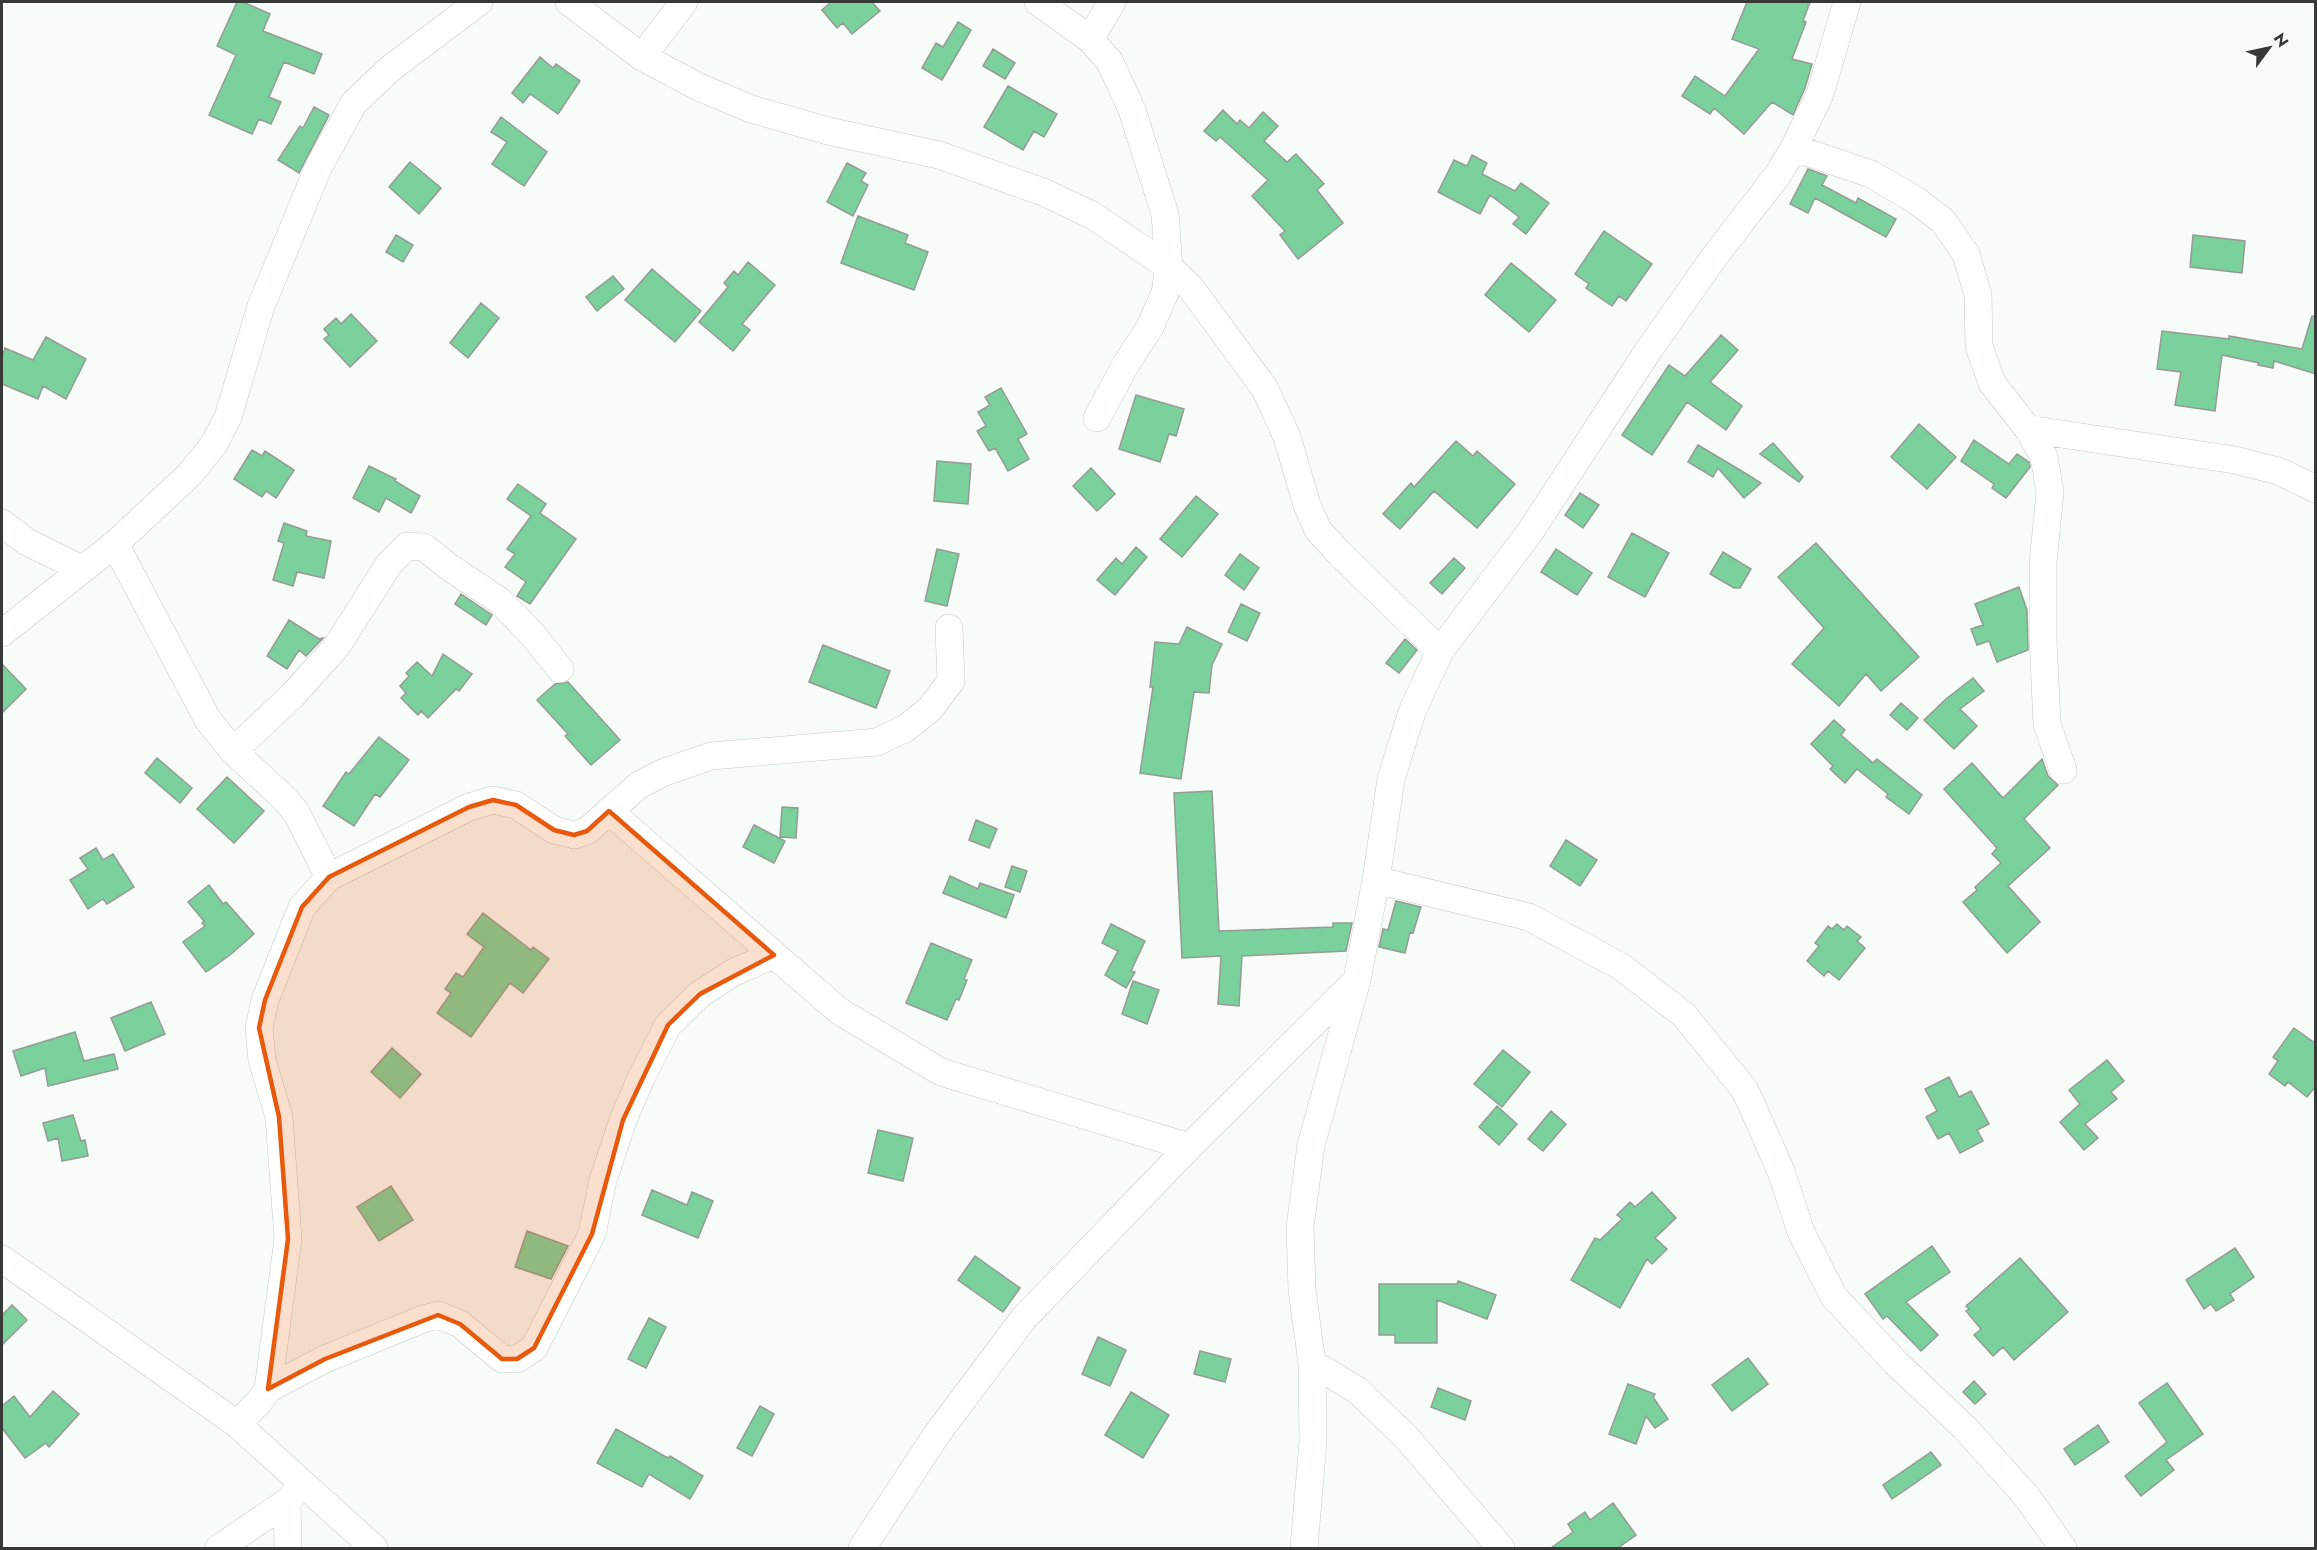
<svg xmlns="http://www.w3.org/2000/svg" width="2317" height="1550" font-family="Jost,sans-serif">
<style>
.building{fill:#7bd19b;stroke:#959a96;stroke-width:1.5}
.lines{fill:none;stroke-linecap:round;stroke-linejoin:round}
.minor-casing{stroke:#c5cac6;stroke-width:28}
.minor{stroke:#fff;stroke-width:27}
.marked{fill:#e8590c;fill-opacity:0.2;stroke:#e8590c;stroke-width:4.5;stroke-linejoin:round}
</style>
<rect width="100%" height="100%" fill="#f7fcf9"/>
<path class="building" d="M237,2H243L270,14L263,31L322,54L314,74L284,62L269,97L281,102L271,124L259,119L252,134L209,115L236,55L217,46Z
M831,2H872L880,11L852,34L843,23L837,28L822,10Z
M1747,2H1810L1803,21L1806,22L1792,59L1812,64L1805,88L1793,115L1772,102L1744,134L1714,108L1710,114L1682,96L1695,76L1725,96L1759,49L1732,39Z
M958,22L971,30L942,80L922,68L936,43L943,47Z
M993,49L1015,63L1005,79L983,66Z
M540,57L553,68L556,64L580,81L558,114L530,94L523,103L512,93Z
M1008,86L1057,114L1044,137L1034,131L1023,150L984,127Z
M314,107L329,115L299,173L278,160L300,126L303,128Z
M1223,110L1237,124L1240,120L1249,128L1263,112L1278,126L1264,141L1287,162L1296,154L1324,184L1317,190L1343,223L1298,259L1280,235L1285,231L1252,196L1268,180L1220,137L1216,141L1204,131Z
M501,117L547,152L524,186L492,164L507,142L491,132Z
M1472,155L1487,163L1482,174L1515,191L1521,183L1549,203L1526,234L1513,224L1519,217L1490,195L1480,214L1438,192L1454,160L1467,166Z
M410,162L441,188L419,214L389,187Z
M847,163L866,173L861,181L868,185L853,216L827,202Z
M1808,169L1827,176L1822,185L1856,203L1858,198L1896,219L1886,237L1815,198L1808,213L1790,204Z
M858,216L908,235L905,243L928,252L914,290L841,263Z
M1604,231L1652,264L1626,301L1619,296L1612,306L1586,288L1589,284L1575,274Z
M396,235L413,245L403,262L386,252Z
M2193,235L2245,241L2242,273L2190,267Z
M748,262L775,285L742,324L750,330L733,351L699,322L728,287L724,283L734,271L738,275Z
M1511,263L1556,300L1529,332L1485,295Z
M652,269L701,311L675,342L625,300Z
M613,276L624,289L597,311L586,297Z
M481,303L499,318L468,358L450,343Z
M351,314L377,341L350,367L324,339L329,335L324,329L336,318L341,324Z
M2312,316L2316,317V374L2274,361L2273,368L2258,365L2259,363L2222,355L2215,411L2175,405L2181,372L2157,369L2162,331L2229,339V336L2302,349Z
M1721,335L1738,350L1710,382L1742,406L1726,430L1687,402L1652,455L1622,435L1669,365L1685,376Z
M46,337L86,359L66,399L43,386L38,399L2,384V357L5,348L33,360Z
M1001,388L1027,434L1018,439L1029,459L1008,471L995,448L989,451L977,431L986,426L978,412L990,405L985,397Z
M1136,395L1184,409L1176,436L1169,434L1160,462L1119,449Z
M1919,424L1956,457L1927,489L1891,457Z
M1974,440L2009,464L2017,454L2029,462L2030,467L2006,498L1992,488L1994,484L1961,461Z
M1456,441L1473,456L1477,451L1515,484L1477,528L1434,491L1400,529L1383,514L1411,483L1414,487Z
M1773,443L1803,477L1799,482L1760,454Z
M1698,445L1745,473L1761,483L1744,498L1718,468L1713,477L1688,462Z
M252,450L262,456L265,451L294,470L276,498L266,491L262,497L234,479Z
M937,461L971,464L968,504L934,501Z
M369,466L396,479L395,481L420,496L411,513L386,498L379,512L353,498Z
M1091,468L1115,494L1097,511L1073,486Z
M518,484L546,504L540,513L576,539L530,604L517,596L526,582L505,567L515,554L507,549L531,516L507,499Z
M1580,493L1599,505L1583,528L1565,515Z
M1196,496L1218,514L1182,557L1160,539Z
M284,523L307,531L306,536L331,541L324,578L297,572L293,586L273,580L284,543L278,541Z
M1632,533L1669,553L1645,597L1608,577Z
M1816,543L1919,657L1881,691L1866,674L1839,706L1792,664L1824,628L1778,577Z
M1136,547L1147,557L1115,595L1097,580L1116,558L1122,564Z
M937,549L959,554L947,606L925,601Z
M1556,549L1592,573L1577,595L1541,572Z
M1723,552L1751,569L1740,588H1734L1710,574Z
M1240,554L1259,568L1244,590L1225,575Z
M1454,558L1465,568L1442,594L1430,583Z
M2019,587L2027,610L2028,650L1997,662L1989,641L1977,645L1971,629L1983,625L1975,604Z
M461,594L492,615L486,625L455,604Z
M1241,604L1260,613L1247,641L1228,632Z
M289,620L319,639L323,638L306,656L299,650L287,669L267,656Z
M1187,627L1222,644L1212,665L1209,693L1194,692L1181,779L1140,773L1153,687H1150L1155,642L1179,644Z
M1405,639L1417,650L1399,673L1386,663Z
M823,645L890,671L876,708L809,682Z
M443,654L472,674L459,691L456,689L428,718L421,711L418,715L401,698L406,693L400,686L409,676L406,673L417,662L432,676Z
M2,664L26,689L2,713Z
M1973,678L1984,691L1960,709L1977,726L1954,749L1924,720L1946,699Z
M568,682L620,740L591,765L565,736L568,734L537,700L555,684Z
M1901,703L1918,718L1907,730L1890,715Z
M1834,720L1845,730L1841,735L1873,763L1877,759L1922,795L1909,814L1886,797L1888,794L1857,769L1845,783L1830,769L1833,766L1811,744Z
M379,737L409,760L380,797L375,794L354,826L323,806L346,772L349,774Z
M157,758L192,788L180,803L145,773Z
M2042,759L2048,776L2058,785L2024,819L2050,848L2008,886L2040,922L2007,953L1963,902L1977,890L1975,887L2001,863L1992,854L1997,848L1944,789L1972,763L2003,798Z
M227,777L264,811L234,843L197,809Z
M1212,791L1219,931L1333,927V923H1352L1346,951L1242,956L1239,1006L1218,1004L1221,956L1182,958L1174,793Z
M782,807L798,808L796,838L780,837Z
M976,820L997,829L989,848L969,840Z
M754,825L785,841L774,863L743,847Z
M1566,840L1597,860L1580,886L1550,866Z
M96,848L103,860L113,854L134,887L107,904L103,899L88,909L70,880L88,869L80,858Z
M1012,866L1027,871L1020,892L1005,887Z
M950,876L978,889L980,883L1014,895L1006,918L943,893Z
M209,885L223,904L226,902L254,934L230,955L206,972L183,942L205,926L202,923L204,921L188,902Z
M1396,901L1421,907L1413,933L1410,932L1405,953L1379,947L1383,929L1388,930Z
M483,913L531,950L533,947L549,959L523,993L510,983L471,1037L437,1013L451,993L445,989L456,973L463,977L484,947L467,934Z
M1111,924L1145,941L1131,971L1135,972L1126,988L1105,975L1118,951L1102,943Z
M1837,924L1844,930L1847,926L1861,937L1857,941L1865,948L1839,980L1828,971L1824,976L1807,961L1819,946L1815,943L1828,926L1832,929Z
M931,943L972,960L964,979L967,980L959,1000L956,999L947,1020L906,1003Z
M1133,981L1159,990L1147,1024L1122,1014Z
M151,1002L165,1034L125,1051L111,1018Z
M2294,1028L2316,1044V1086L2307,1097L2288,1082L2285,1086L2269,1074L2278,1061L2273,1057Z
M75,1032L84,1061L114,1054L118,1069L48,1086L45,1068L21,1076L13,1051Z
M392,1048L421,1074L400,1098L371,1072Z
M1503,1050L1530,1072L1502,1107L1474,1084Z
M2107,1060L2124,1081L2111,1092L2117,1099L2085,1124L2098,1138L2084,1150L2060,1122L2080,1104L2069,1090Z
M1949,1077L1959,1097L1971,1091L1989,1124L1977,1130L1983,1141L1960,1153L1949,1133L1938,1139L1926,1117L1937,1111L1925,1089Z
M1497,1106L1517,1124L1499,1145L1479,1127Z
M1551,1111L1566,1124L1543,1151L1528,1139Z
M73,1115L81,1141L85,1140L88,1156L62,1161L58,1138L48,1141L43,1123Z
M878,1130L913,1138L903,1181L868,1173Z
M391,1186L413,1220L379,1241L357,1207Z
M652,1190L687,1205L692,1192L713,1201L698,1238L642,1215Z
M1652,1192L1676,1218L1655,1238L1667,1249L1652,1264L1647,1259L1620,1308L1571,1280L1595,1238L1600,1240L1622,1219L1617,1215L1630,1202L1635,1207Z
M527,1231L568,1246L551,1279L515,1267Z
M1932,1246L1950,1272L1906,1302L1938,1335L1921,1351L1887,1316L1883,1319L1865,1294Z
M2235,1248L2254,1277L2230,1294L2234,1300L2216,1311L2211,1304L2204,1309L2186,1280Z
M975,1256L1020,1288L1003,1312L958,1280Z
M2020,1258L2068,1312L2014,1360L2003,1347L1993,1356L1974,1335L1981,1329L1966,1311L1969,1309L1966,1306Z
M1458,1281L1496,1295L1487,1319L1437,1300V1343H1395V1335H1379V1284H1457Z
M12,1305L27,1320L2,1345V1315Z
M649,1318L666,1327L646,1368L628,1359Z
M1098,1337L1126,1350L1110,1386L1082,1374Z
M1200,1351L1231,1359L1225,1382L1194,1374Z
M1748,1358L1768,1384L1732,1411L1712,1385Z
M1974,1381L1986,1394L1975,1404L1963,1392Z
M2167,1383L2203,1434L2166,1460L2174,1470L2141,1496L2125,1476L2167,1442L2139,1403Z
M1628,1384L1655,1394L1653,1397L1668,1419L1655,1428L1646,1416L1636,1444L1609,1434Z
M1438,1388L1471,1401L1465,1420L1431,1407Z
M53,1391L79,1414L49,1447L46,1443L25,1458L2,1428V1406L14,1396L30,1417Z
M1131,1392L1169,1415L1143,1458L1105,1435Z
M760,1406L774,1414L752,1456L737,1448Z
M2098,1425L2109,1442L2075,1465L2064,1449Z
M616,1429L668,1458L670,1456L703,1476L690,1499L649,1474L642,1487L597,1463Z
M1931,1452L1941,1465L1892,1499L1883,1485Z
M1613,1503L1636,1535L1618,1548H1551L1573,1532L1568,1524L1585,1512L1590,1520Z"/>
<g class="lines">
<defs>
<path id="minor" d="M569,2L642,57L699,87L751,109L828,131L939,155L1043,192L1092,215L1169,267L1191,288L1265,389L1287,437L1307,505L1318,530L1340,554L1440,651
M1038,2L1090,39L1110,62L1132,110L1165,214L1169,267L1165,293L1150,327L1126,364L1097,418
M1090,39L1112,2
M642,57L684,2
M1794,148L1871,174L1914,199L1943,221L1966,254L1978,295L1979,346L1992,383L2028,429L2044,457L2050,492L2043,563V638L2047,724L2063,770
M2028,429L2235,460L2278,471L2316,489
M2,523L27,542L82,569
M115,544L208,720L233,751L285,799L297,814L329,877
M2,633L115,544L190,474L214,444L228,417L261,306L319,166L354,103L391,68L479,2
M233,751L291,697L337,646L389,564L407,546L424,547L449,567L500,601L532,634L560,669
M609,811L839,1011L941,1072L1189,1147
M1376,880L1529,917L1620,966L1684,1015L1745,1090L1781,1171L1801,1232L1834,1297L1896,1363L1965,1428L2027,1497L2063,1548
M2,1259L237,1424L374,1548
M1312,1363L1357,1390L1406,1437L1501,1548
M268,1389L325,1359L423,1319L438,1315L460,1324L502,1359H517L534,1348L592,1234L603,1180L623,1120L641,1078L668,1025L700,994L734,972L774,955
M237,1424L259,1402L268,1389L288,1239L279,1117L262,1060L259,1028L265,1000L302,907L329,877L469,807L493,800L516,805L554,830L574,835L587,831L639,785L662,773L711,756L877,742L906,728L930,709L951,681L949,628
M219,1548L287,1502
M288,1548L287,1502L296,1491
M862,1548L937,1434L1024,1318L1189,1147L1356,981
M1304,1548L1313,1441L1312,1363L1302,1290L1300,1227L1311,1145L1357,980L1376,880L1391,779L1412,712L1440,651L1530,532L1648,351L1715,256L1779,173L1794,148L1820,94L1847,2"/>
</defs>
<use href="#minor" class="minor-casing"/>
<use href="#minor" class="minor"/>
</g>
<path class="marked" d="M493,800L516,805L554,830L574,835L587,831L609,811L774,955L700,994L668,1025L623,1120L592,1234L534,1348L517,1359H502L460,1324L438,1315L325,1359L268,1389L288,1239L279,1117L259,1028L265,1000L302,907L329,877L469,807Z"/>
<rect width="2317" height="1550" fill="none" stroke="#373938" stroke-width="6"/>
<g transform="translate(2269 48) rotate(57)" stroke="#f7fcf9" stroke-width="4.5" paint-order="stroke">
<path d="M0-4.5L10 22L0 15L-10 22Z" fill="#373938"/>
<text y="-9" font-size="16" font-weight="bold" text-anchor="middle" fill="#373938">N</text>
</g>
</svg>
